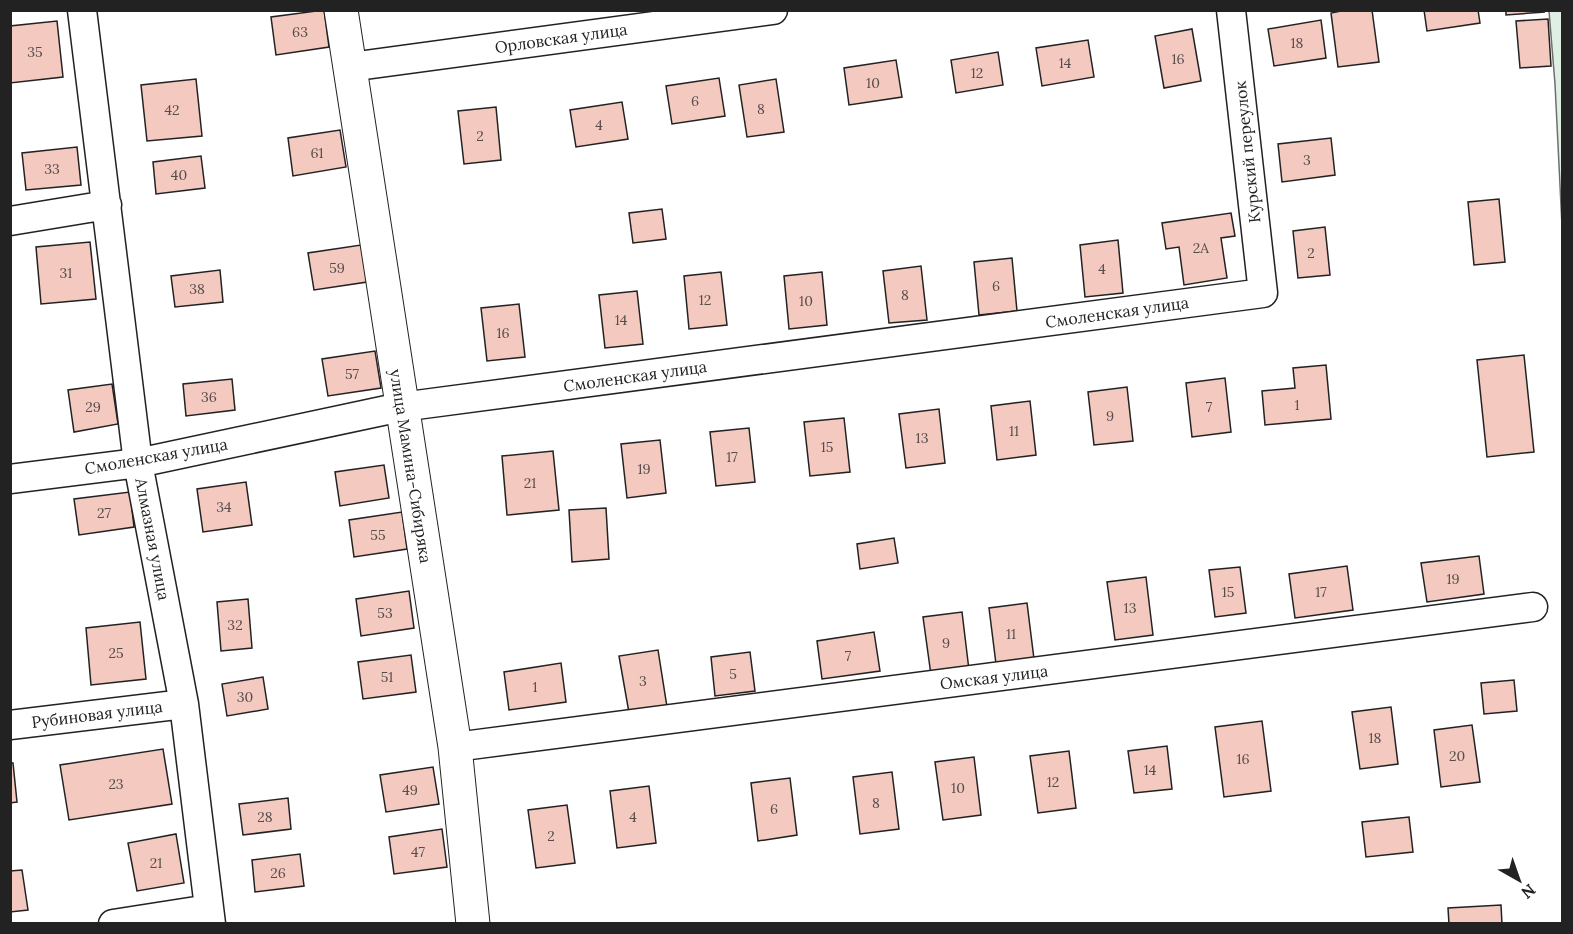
<svg xmlns="http://www.w3.org/2000/svg" width="1573" height="934" font-family="Lora,serif">
<style>
.green{fill:#e0efe3;stroke:#6f6f6f;stroke-width:1.5}
.building{fill:#f3c9c0;stroke:#222;stroke-width:1.5}
.lines{fill:none;stroke-linecap:round;stroke-linejoin:round}
.minor-casing{stroke:#222;stroke-width:31}
.tertiary-casing{stroke:#222;stroke-width:35}
.minor{stroke:#fff;stroke-width:28}
.tertiary{stroke:#fff;stroke-width:33}
.labels{text-anchor:middle;stroke-width:4.5;stroke-linejoin:round;paint-order:stroke}
.number-label{font-size:14px;fill:#564c4a}
.street-label{font-size:16px;fill:#222;stroke:#fff}
</style>
<rect width="100%" height="100%" fill="#fff"/>
<path class="green" d="M1549,11H1562V226L1555,84Z"/>
<path class="building" d="M324,10L329,47L276,55L271,17Z
M1346,10H1372L1379,62L1338,67L1331,13Z
M1424,10H1478L1480,23L1427,31Z
M1506,10H1543L1544,12L1506,15Z
M1548,19L1551,66L1520,68L1516,21Z
M1321,20L1326,58L1274,66L1268,29Z
M57,21L63,77L10,83V26Z
M1192,29L1201,81L1164,88L1155,36Z
M1088,40L1094,77L1042,86L1036,48Z
M998,52L1003,85L956,93L951,60Z
M896,60L902,97L849,105L844,68Z
M719,78L725,116L672,124L666,86Z
M196,79L202,136L147,141L141,85Z
M776,79L784,132L747,137L739,85Z
M622,102L628,139L576,147L570,110Z
M496,107L501,160L464,164L458,111Z
M340,130L346,167L293,176L288,138Z
M1331,138L1335,175L1282,182L1278,144Z
M77,147L81,185L26,190L22,153Z
M201,156L205,188L156,194L153,162Z
M1499,199L1505,262L1474,265L1468,202Z
M662,209L666,239L633,243L629,213Z
M1231,213L1235,236L1221,238L1227,278L1184,285L1179,247L1166,249L1162,223Z
M1325,227L1330,275L1298,278L1293,231Z
M1118,240L1123,293L1085,297L1080,245Z
M90,242L96,299L41,304L36,247Z
M361,245L367,282L314,290L308,253Z
M1012,258L1017,311L979,315L974,262Z
M921,266L927,320L889,323L883,271Z
M220,270L223,302L175,307L171,276Z
M721,272L727,325L689,329L684,276Z
M822,272L827,325L789,329L784,276Z
M637,291L643,344L605,348L599,295Z
M519,304L525,357L487,361L481,308Z
M375,351L381,388L328,396L322,359Z
M1524,355L1534,452L1487,457L1477,360Z
M1326,365L1331,419L1265,425L1262,391L1295,388L1293,368Z
M1225,378L1231,432L1192,437L1186,383Z
M232,379L235,410L186,416L183,384Z
M112,384L118,424L74,432L68,390Z
M1127,387L1133,441L1094,445L1088,392Z
M1030,401L1036,455L997,460L991,406Z
M939,409L945,463L906,468L899,414Z
M844,418L850,472L810,476L804,422Z
M749,428L755,482L716,486L710,432Z
M660,440L666,493L627,498L621,444Z
M553,451L559,510L507,515L502,456Z
M384,465L389,498L340,506L335,472Z
M246,482L252,525L203,532L197,489Z
M130,492L134,527L79,535L74,499Z
M606,508L609,559L572,562L569,510Z
M402,512L407,549L354,557L349,520Z
M894,538L898,563L860,569L857,544Z
M1479,556L1484,594L1427,602L1421,563Z
M1347,566L1353,610L1295,618L1289,574Z
M1240,567L1246,613L1215,617L1209,570Z
M1146,577L1153,635L1115,640L1107,582Z
M409,591L414,628L361,636L356,599Z
M248,599L252,648L221,651L217,602Z
M1027,603L1034,659L996,664L989,608Z
M962,612L969,670L931,675L923,617Z
M140,622L146,679L91,685L86,628Z
M874,632L880,671L822,679L817,641Z
M658,650L667,707L629,713L619,656Z
M750,652L755,691L715,696L711,657Z
M411,655L416,692L363,699L358,662Z
M561,663L566,702L509,710L504,672Z
M263,677L268,709L227,716L222,684Z
M1514,680L1517,711L1484,714L1481,683Z
M1391,707L1398,764L1360,769L1352,712Z
M1262,721L1271,791L1224,797L1215,727Z
M1472,725L1480,782L1441,787L1434,730Z
M1167,746L1172,789L1134,793L1128,751Z
M163,749L172,804L69,820L60,765Z
M1069,751L1076,808L1038,813L1030,756Z
M974,757L981,815L943,820L935,762Z
M10,763H13L17,802L10,803Z
M433,767L439,804L386,812L380,775Z
M892,772L899,829L860,834L853,777Z
M790,778L797,835L758,841L751,783Z
M649,786L656,843L617,848L610,791Z
M288,798L291,829L243,835L239,804Z
M567,805L575,863L536,868L528,810Z
M1409,817L1413,852L1366,857L1362,822Z
M442,829L447,867L394,874L389,837Z
M176,834L184,883L137,891L128,843Z
M300,854L304,886L255,892L252,860Z
M22,870L28,910L10,912V871Z
M1501,905L1502,924H1449L1448,908Z"/>
<g class="lines">
<defs>
<path id="minor" d="M82,10L138,463L184,704L211,924
M350,67L773,10
M10,221L107,205
M10,479L138,463L401,407L1263,293L1231,10
M10,725L184,704
M455,747L1533,607
M113,924L209,909"/>
<path id="tertiary" d="M341,10L455,747L473,924"/>
</defs>
<use href="#minor" class="minor-casing"/>
<use href="#tertiary" class="tertiary-casing"/>
<use href="#minor" class="minor"/>
<use href="#tertiary" class="tertiary"/>
</g>
<g class="labels">
<g class="number-label">
<text x="300" y="37">63</text>
<text x="1297" y="48">18</text>
<text x="35" y="57">35</text>
<text x="1178" y="64">16</text>
<text x="1065" y="68">14</text>
<text x="977" y="78">12</text>
<text x="873" y="88">10</text>
<text x="695" y="106">6</text>
<text x="761" y="114">8</text>
<text x="172" y="115">42</text>
<text x="599" y="130">4</text>
<text x="480" y="141">2</text>
<text x="317" y="158">61</text>
<text x="1307" y="165">3</text>
<text x="52" y="174">33</text>
<text x="179" y="180">40</text>
<text x="1201" y="253">2А</text>
<text x="1311" y="258">2</text>
<text x="337" y="273">59</text>
<text x="1102" y="274">4</text>
<text x="66" y="278">31</text>
<text x="996" y="291">6</text>
<text x="197" y="294">38</text>
<text x="905" y="300">8</text>
<text x="705" y="305">12</text>
<text x="806" y="306">10</text>
<text x="621" y="325">14</text>
<text x="503" y="338">16</text>
<text x="352" y="379">57</text>
<text x="209" y="402">36</text>
<text x="1297" y="410">1</text>
<text x="93" y="412">29</text>
<text x="1209" y="412">7</text>
<text x="1110" y="421">9</text>
<text x="1014" y="436">11</text>
<text x="922" y="443">13</text>
<text x="827" y="452">15</text>
<text x="732" y="462">17</text>
<text x="644" y="474">19</text>
<text x="530" y="488">21</text>
<text x="224" y="512">34</text>
<text x="104" y="518">27</text>
<text x="378" y="540">55</text>
<text x="1453" y="584">19</text>
<text x="1228" y="597">15</text>
<text x="1321" y="597">17</text>
<text x="1130" y="613">13</text>
<text x="385" y="618">53</text>
<text x="235" y="630">32</text>
<text x="1011" y="639">11</text>
<text x="946" y="648">9</text>
<text x="116" y="658">25</text>
<text x="848" y="661">7</text>
<text x="733" y="679">5</text>
<text x="387" y="682">51</text>
<text x="643" y="686">3</text>
<text x="535" y="692">1</text>
<text x="245" y="702">30</text>
<text x="1375" y="743">18</text>
<text x="1457" y="761">20</text>
<text x="1243" y="764">16</text>
<text x="1150" y="775">14</text>
<text x="1053" y="787">12</text>
<text x="116" y="789">23</text>
<text x="958" y="793">10</text>
<text x="410" y="795">49</text>
<text x="876" y="808">8</text>
<text x="774" y="814">6</text>
<text x="265" y="822">28</text>
<text x="633" y="822">4</text>
<text x="551" y="841">2</text>
<text x="418" y="857">47</text>
<text x="156" y="868">21</text>
<text x="278" y="878">26</text>
</g>
<g class="street-label">
<text transform="translate(561 38) rotate(-8)" y="6">Орловская улица</text>
<text transform="translate(1247 152) rotate(-96)" y="6">Курский переулок</text>
<text transform="translate(1117 312) rotate(-8)" y="6">Смоленская улица</text>
<text transform="translate(635 376) rotate(-8)" y="6">Смоленская улица</text>
<text transform="translate(156 456) rotate(-10)" y="6">Смоленская улица</text>
<text transform="translate(411 466) rotate(81)" y="6">улица Мамина-Сибиряка</text>
<text transform="translate(153 539) rotate(79)" y="6">Алмазная улица</text>
<text transform="translate(994 677) rotate(-7)" y="6">Омская улица</text>
<text transform="translate(97 714) rotate(-7)" y="6">Рубиновая улица</text>
</g>
</g>
<rect width="1573" height="934" fill="none" stroke="#222222" stroke-width="24"/>
<g transform="translate(1519 880) rotate(140)" stroke="#ffffff" stroke-width="4.5" paint-order="stroke">
<path d="M0-4.5L10 22L0 15L-10 22Z" fill="#222222"/>
<text y="-9" font-size="16" font-weight="bold" text-anchor="middle" fill="#222222">N</text>
</g>
</svg>
